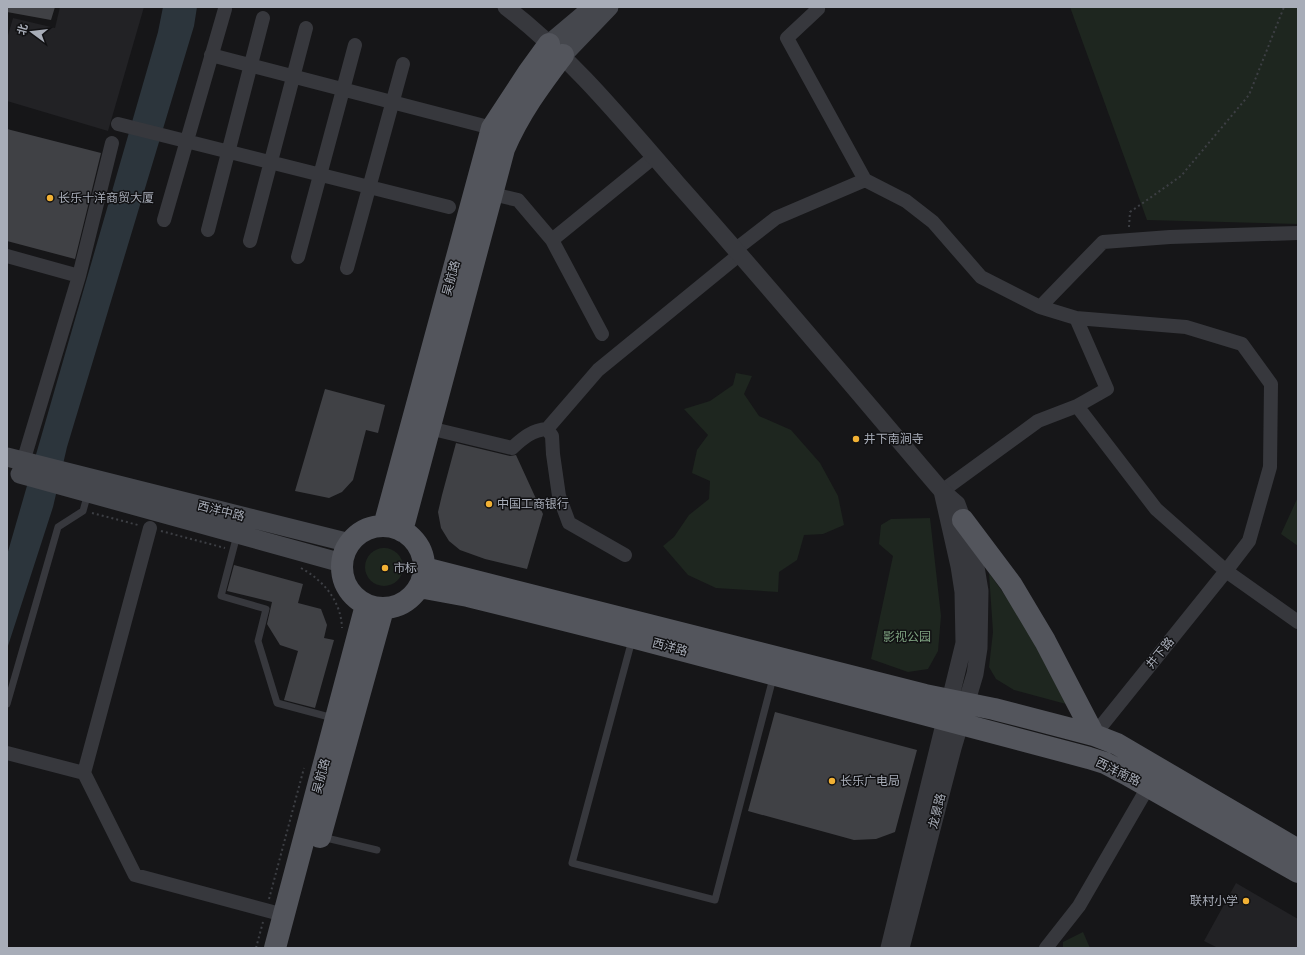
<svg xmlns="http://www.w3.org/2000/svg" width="1305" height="955" font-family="Helvetica,'Noto Sans SC',sans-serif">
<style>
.built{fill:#222225}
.green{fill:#1e261f}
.water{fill:#2c353c}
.building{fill:#404145}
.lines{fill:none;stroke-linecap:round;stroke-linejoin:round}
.path{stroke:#3d3f44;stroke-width:2;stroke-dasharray:2 3;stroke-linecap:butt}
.service{stroke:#37383d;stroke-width:7}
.minor{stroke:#37383d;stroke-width:14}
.tertiary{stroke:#37383d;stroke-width:17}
.secondary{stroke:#45474d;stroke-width:19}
.primary{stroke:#53555c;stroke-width:22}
.poi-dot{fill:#f2b134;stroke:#111113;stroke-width:1.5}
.labels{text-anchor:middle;stroke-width:3;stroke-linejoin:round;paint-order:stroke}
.poi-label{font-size:12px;fill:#a8adb8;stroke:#111113;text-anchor:start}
.street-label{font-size:12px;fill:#a8adb8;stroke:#111113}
.park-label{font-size:12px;fill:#7fa381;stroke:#111113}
</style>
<rect width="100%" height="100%" fill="#161618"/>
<path class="built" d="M60,7H144L108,131L7,101V39L13,18L55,28Z
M1236,883L1298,919V948H1218L1204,941Z"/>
<path class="green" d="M1070,7H1298V224L1147,220Z
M736,373L752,376L744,394L759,416L791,430L820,463L838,496L844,525L823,534L804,535L797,560L779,572L778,592L716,588L688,575L663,546L674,537L689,515L709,499L710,481L692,473L697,450L708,435L684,409L710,401L733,385Z
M1298,497V546L1281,534Z
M930,518L941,616L938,651L928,669L908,672L871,659L893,556L879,544L881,525L891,519Z
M365 567a19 19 0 1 1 38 0a19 19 0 1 1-38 0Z
M989,573L1022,619L1066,704L1014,690L996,679L989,667L993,632Z
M1083,932L1090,948H1063V942Z"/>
<path class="water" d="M163,7H197L194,26L67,447L53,507L7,649V555L158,32Z"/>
<path class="building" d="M7,7H55L51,20L7,12Z
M7,129L101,153L75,259L7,241Z
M325,389L385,405L378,433L366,430L353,480L342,492L329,498L295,491Z
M456,443L510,456L516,455L543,514L527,569L485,559L460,550L449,541L441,528L438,512L442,495Z
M234,565L303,584L298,603L321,609L327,625L324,638L334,640L315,708L284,700L298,651L280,645L267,624L272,602L227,591Z
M775,712L917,750L895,832L876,839L854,840L748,811Z"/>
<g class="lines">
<path class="path" d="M1129,227L1130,212L1181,176L1249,95L1284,7
M92,513L138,525
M161,531L225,548
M301,568C324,581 341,601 342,628
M269,899L304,768
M256,948L263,922"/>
<path class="service" d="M237,535L221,596L266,609L258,641L277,703L333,718
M632,640L572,863L715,900L773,678
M7,704L58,527L83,511L88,493
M322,837L377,850"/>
<path class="minor" d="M211,55L492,128
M118,124L449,207
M865,180L906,201L933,222L981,277L1040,307L1076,318L1107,389L1077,406L1156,509L1226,571L1298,622
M492,194L518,200L552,240L602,334
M164,220L225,9
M208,230L263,18
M552,240L654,157
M250,241L306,28
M736,249L776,218L865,180L787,38L818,9L817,7
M7,256L79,276L112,143
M298,257L355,45
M347,268L403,64
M1040,307L1103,242L1170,237L1298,233
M1076,318L1186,327L1242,344L1271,384L1270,467L1249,541L1226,571L1094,735
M429,428L512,448C523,438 532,430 547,429L552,436L553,454L559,496L569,523L625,555
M547,429L598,370L740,254
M23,462L79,276
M942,491L1038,421L1077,406
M150,528L84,773L135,875L284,915
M7,753L84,773
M1046,948L1079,906L1148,787"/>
<path class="tertiary" d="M506,7C571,57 623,121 677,183C767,284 854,388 942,491L957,504L971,542L975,561L980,591L979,648L975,674L953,748L901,948
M889,948L964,643L963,592L959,566L942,491"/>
<path class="secondary" d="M549,44L593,7
M563,55L609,7
M7,457L350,543
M20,474L342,563"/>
<path class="primary" d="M963,520L1011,584L1045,641L1094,735
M384,526L492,128L528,73L549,44
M342 567a41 41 0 1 1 82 0a41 41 0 1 1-82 0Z
M402,531L504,149C519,114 540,85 563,55
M424,568L925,695L994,709L1094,735L1117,744L1298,850
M419,587L468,596L632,637L1089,758L1105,763L1126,774L1298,872
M320,837L383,609
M275,948L366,605"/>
</g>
<g class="poi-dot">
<circle cx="50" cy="198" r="4"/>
<circle cx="856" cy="439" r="4"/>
<circle cx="489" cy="504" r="4"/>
<circle cx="385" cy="568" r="4"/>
<circle cx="832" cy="781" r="4"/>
<circle cx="1246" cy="901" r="4"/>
</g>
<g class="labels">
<g class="poi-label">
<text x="58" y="202">长乐十洋商贸大厦</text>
<text x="864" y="443">井下南涧寺</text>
<text x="497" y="508">中国工商银行</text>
<text x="393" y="572">市标</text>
<text x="840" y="785">长乐广电局</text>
<text x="1238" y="905" text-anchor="end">联村小学</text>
</g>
<g class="street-label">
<text transform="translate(451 278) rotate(-75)" y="4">吴航路</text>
<text transform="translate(221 511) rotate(14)" y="4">西洋中路</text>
<text transform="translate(670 647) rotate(15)" y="4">西洋路</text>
<text transform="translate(1160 653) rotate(-51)" y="4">井下路</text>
<text transform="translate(1118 772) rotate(26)" y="4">西洋南路</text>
<text transform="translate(321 776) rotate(-75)" y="4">吴航路</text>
<text transform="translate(937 811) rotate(-76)" y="4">龙景路</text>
</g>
<g class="park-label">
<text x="907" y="641">影视公园</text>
</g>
</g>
<rect width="1305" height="955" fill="none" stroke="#a8adb8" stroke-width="16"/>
<g transform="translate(32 32) rotate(285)" stroke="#111113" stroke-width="3" paint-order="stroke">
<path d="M0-3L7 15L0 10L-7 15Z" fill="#a8adb8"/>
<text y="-6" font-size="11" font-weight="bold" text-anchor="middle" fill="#a8adb8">北</text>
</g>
</svg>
